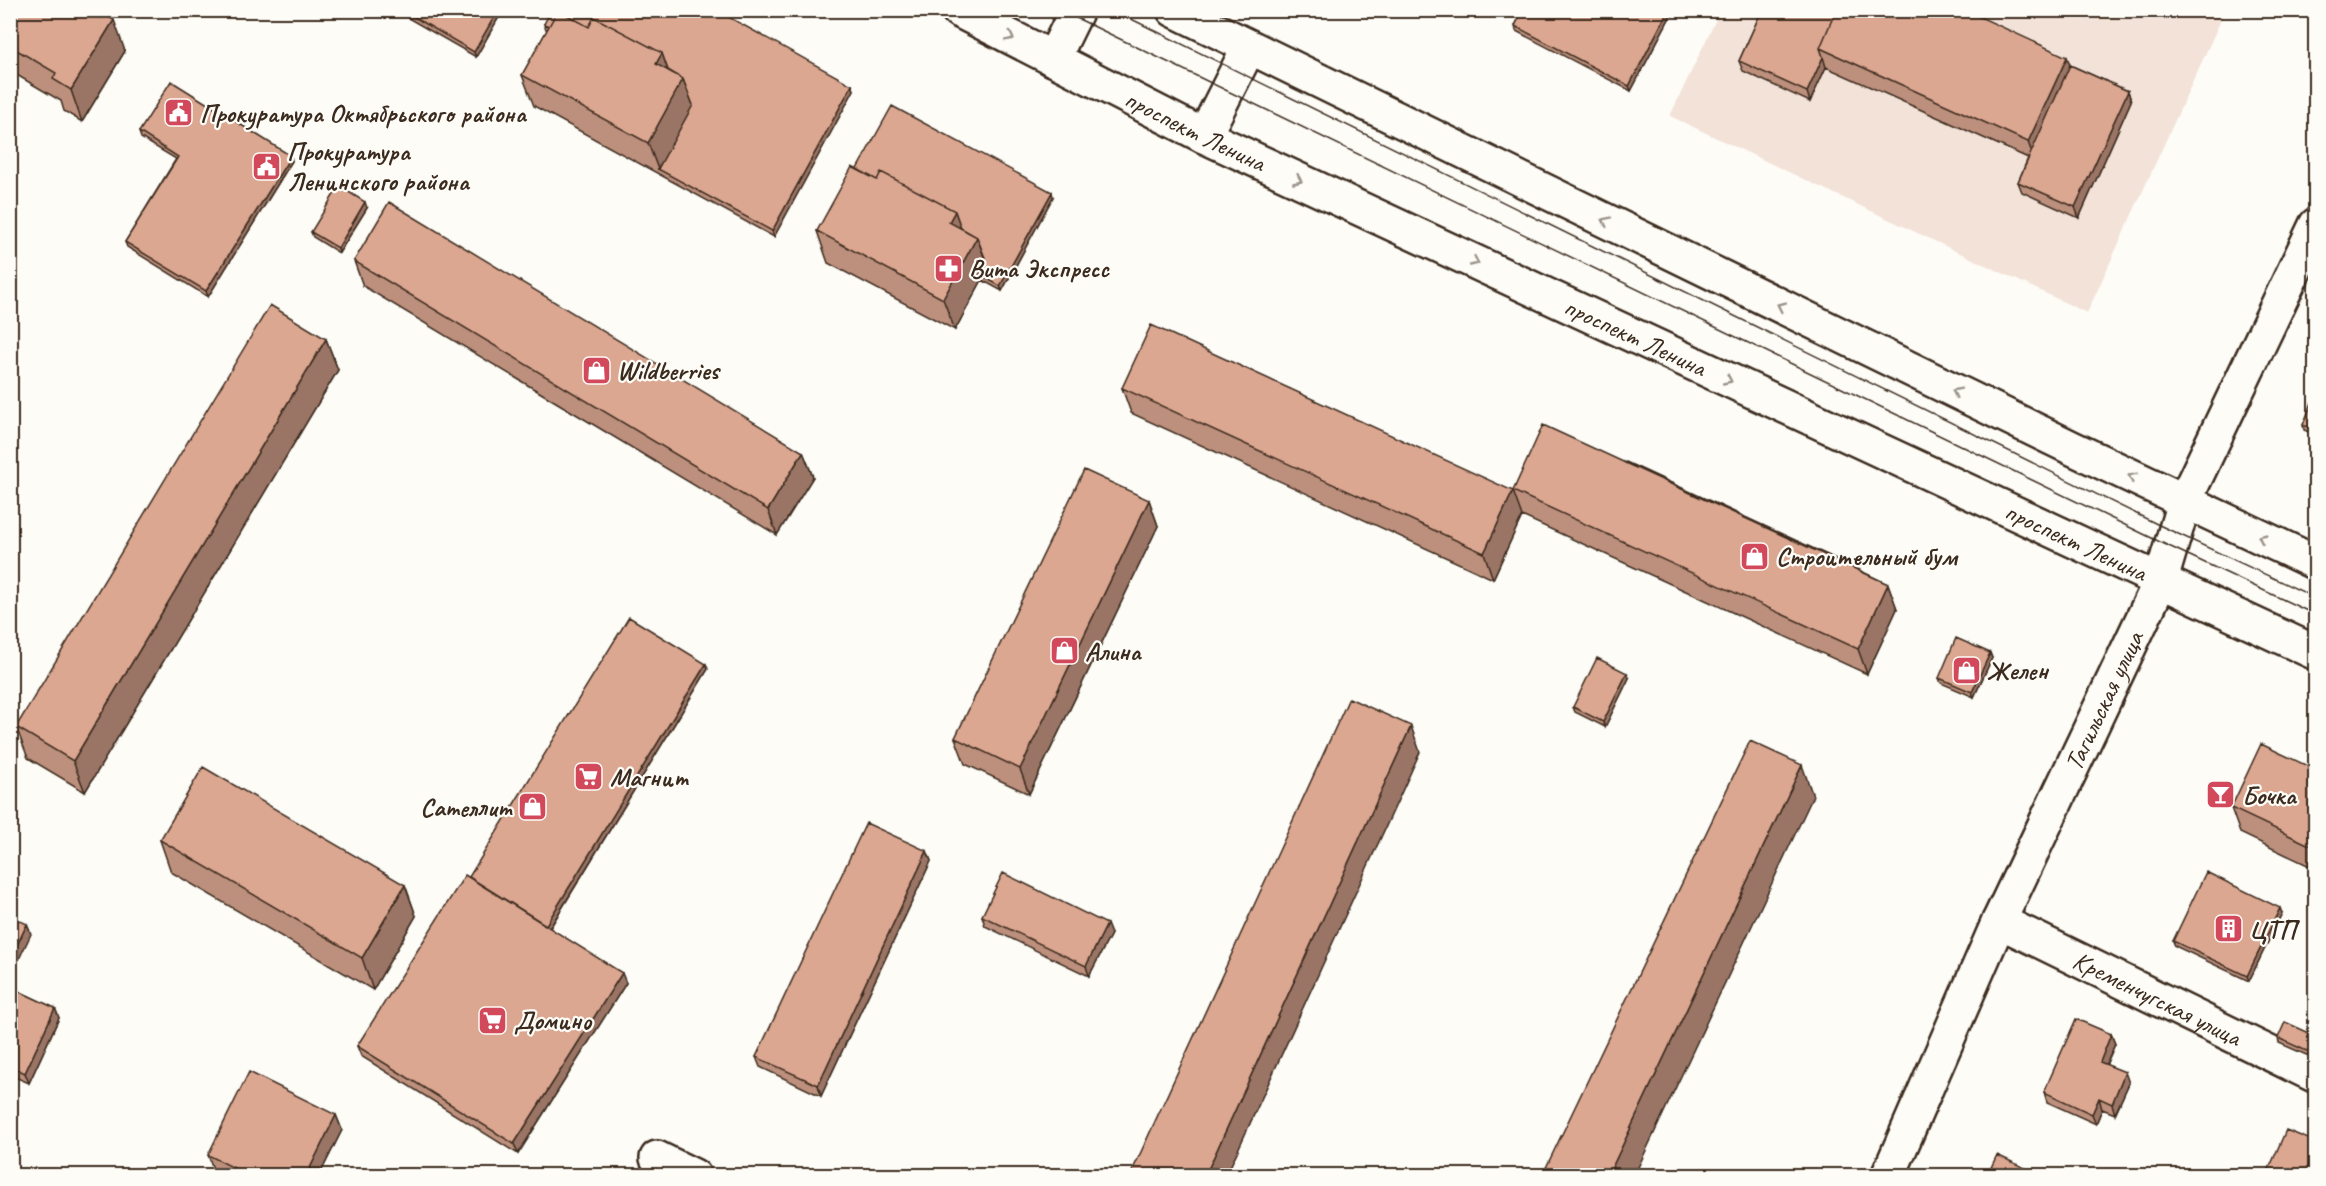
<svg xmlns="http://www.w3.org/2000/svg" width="2326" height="1186" font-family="Caveat,sans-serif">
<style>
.built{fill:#f3e2d8}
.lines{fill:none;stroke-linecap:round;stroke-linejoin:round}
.minor-casing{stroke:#3b2a1e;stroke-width:38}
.primary-casing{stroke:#3b2a1e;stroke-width:38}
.minor{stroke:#fdfcf7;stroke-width:33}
.primary{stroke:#fdfcf7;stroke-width:33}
.tram{stroke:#3b2a1e;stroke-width:1.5}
.wall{fill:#bd907d;stroke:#3b2a1e;stroke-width:1.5}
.shaded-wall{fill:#9a7566;stroke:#3b2a1e;stroke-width:1.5}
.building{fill:#dca791;stroke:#3b2a1e;stroke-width:1.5}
.oneway{stroke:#9c938a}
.labels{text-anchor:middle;stroke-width:4.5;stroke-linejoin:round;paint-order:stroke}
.poi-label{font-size:26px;font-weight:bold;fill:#3b2a1e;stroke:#fdfcf7;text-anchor:start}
.street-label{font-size:26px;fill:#3b2a1e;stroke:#fdfcf7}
</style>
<rect width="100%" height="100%" fill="#fdfcf7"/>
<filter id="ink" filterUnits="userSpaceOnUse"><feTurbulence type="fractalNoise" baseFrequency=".0167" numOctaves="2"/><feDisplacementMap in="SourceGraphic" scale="12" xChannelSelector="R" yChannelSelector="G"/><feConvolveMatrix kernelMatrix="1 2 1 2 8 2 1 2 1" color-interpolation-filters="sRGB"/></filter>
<g filter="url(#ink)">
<path class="built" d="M1720,11H2225L2087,313L1670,116Z"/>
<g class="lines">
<defs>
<g id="minor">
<path d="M1053,59L1077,10"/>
<path d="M1204,136L1249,47"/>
<path id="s1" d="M1999,921L2316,1076"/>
<path d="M657,1158L694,1176"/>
</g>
<g id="primary">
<path id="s2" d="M958,10L1204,136L2316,653"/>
<path d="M1174,10L2072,448L2316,563"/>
<path id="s3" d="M1888,1176L1999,921L2161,580L2184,502L2316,225"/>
</g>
</defs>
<use href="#minor" class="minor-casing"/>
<use href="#primary" class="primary-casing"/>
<use href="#minor" class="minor"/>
<use href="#primary" class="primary"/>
<path class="tram" d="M1060,10L2158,541L2316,615
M1113,10L2159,525L2316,598"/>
</g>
<path class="wall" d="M10,10H93L94,14L125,51L82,122L64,111L61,101L10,71Z
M394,10H503L476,57Z
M1521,10H1666L1668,11L1670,17L1631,91L1516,31L1515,26L1522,11Z
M1762,10L2067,57L2070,65L2128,91L2131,101L2079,218L2022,192L2018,182L2028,158L1826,67L1810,102L1743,71L1739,61Z
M544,24L852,85L854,90L774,237L534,106L522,75L547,30L546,29Z
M139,132L292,161L208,297L127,247L125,242L176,159L141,138Z
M1053,197L1002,291L982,280L955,330L828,263L817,231Z
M367,208L339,253L313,237L311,232Z
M354,261L803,452L813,477L777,535L363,286Z
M326,339L338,370L85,792L28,758L16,727Z
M1122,388L1513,491L1861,571L1888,584L1897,609L1867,674L1522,516L1493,579L1131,413Z
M2316,402V435L2304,430L2303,425Z
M1149,500L1158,526L1029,794L965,764L955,738Z
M1990,653L1992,658L1974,697L1941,683L1939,678Z
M708,669L550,928L626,983L518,1154L361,1056L357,1046L469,877Z
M1629,678L1605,727L1575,712L1573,707Z
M2316,770V869L2240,833L2231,808Z
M160,840L405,885L416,916L373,990L171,872Z
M927,851L931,861L821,1096L760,1067L756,1057Z
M2282,913L2249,981L2175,946L2173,941Z
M982,916L1111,934L1089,976L985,926Z
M10,987L55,1008L59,1018L29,1083L10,1075Z
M2111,1034L2115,1044L2106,1065L2129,1083L2115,1114L2102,1109L2096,1124L2047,1102L2044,1092Z
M2316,1036V1047L2311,1057L2279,1043L2278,1038Z
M336,1115L342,1130L319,1176H226L213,1169L208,1155Z"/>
<path class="shaded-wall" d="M498,10H503L476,57L474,52Z
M1668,11L1670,17L1631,91L1629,86Z
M114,20L125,51L82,122L71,90Z
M662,53L673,85L656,64Z
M1823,57L1826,67L1810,102L1807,92Z
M2067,57L2074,75L2035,161L2028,142Z
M683,79L695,110L658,169L648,143Z
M852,85L854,90L774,237L772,231Z
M2128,91L2131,101L2079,218L2075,207Z
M291,156L292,161L208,297L206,291Z
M1052,192L1053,197L1002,291L1000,286Z
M365,202L367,208L339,253L338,248Z
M955,211L967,243L949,222Z
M977,237L988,268L980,275L982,280L955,330L943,299Z
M326,339L338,370L85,792L73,761Z
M803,452L813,477L777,535L768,510Z
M1513,491L1522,516L1493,579L1484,553Z
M1149,500L1158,526L1029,794L1020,769Z
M1888,584L1897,609L1867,674L1858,649Z
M1990,653L1992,658L1974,697L1972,692Z
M706,664L708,669L546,934L544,928Z
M1627,673L1629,678L1605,727L1603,722Z
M1411,726L1420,752L1226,1176H1205Z
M1802,765L1813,796L1634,1176H1608Z
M927,851L931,861L821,1096L818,1085Z
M405,885L416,916L373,990L362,958Z
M2280,908L2282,913L2249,981L2247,976Z
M27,924L31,934L10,978V960Z
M1107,924L1111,934L1089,976L1086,966Z
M622,973L626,983L518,1154L514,1144Z
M55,1008L59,1018L29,1083L25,1073Z
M2111,1034L2115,1044L2103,1072L2100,1062Z
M2316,1038V1047L2311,1057L2309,1052Z
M2125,1072L2129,1083L2115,1114L2112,1104Z
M2099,1098L2102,1109L2096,1124L2092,1114Z
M336,1115L342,1130L319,1176H306Z"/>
<path class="building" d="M10,10H88L100,18L103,14L114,20L71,90L53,79L56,73L10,46Z
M402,10H498L474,52Z
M551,10H558L549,26L544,24Z
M558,10L589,27L594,17L662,53L656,64L683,79L648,143L522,75Z
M558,10H716L852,85L772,231L658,169L693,105L683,79L668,70L662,53L594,17L589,27Z
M1523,10H1529L1538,15L1540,10H1666L1668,11L1629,86L1515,26Z
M1762,10H1836L1820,48L1823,57L1807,92L1739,61Z
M1836,10H1965L2067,57L2028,142L1820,48Z
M2070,65L2128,91L2075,207L2018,182Z
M171,81L291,156L206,291L125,242L178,157L139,132Z
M892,106L1052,192L1000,286L980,275L987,263L977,237L961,228L955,211L881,172L877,180L857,169Z
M852,167L877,180L881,172L955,211L949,222L977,237L943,299L817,231Z
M339,186L365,202L338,248L311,232Z
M389,202L803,452L768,510L354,261Z
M270,305L326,339L73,761L16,727Z
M1151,325L1513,491L1484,553L1122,388Z
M2313,400L2316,402V430L2303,425Z
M1543,425L1888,584L1858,649L1513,491Z
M1626,462L1860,570V571L1625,463Z
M1084,470L1149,500L1020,769L955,738Z
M629,617L706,664L546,925L469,877Z
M1956,638L1990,653L1972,692L1939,678Z
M1597,658L1627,673L1603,722L1573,707Z
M1349,698L1411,726L1205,1176H1130Z
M1750,741L1802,765L1608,1176H1542Z
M2261,744L2316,770V848L2231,808Z
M203,767L405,885L362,958L160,840Z
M866,823L927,851L818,1085L756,1057Z
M2206,872L2280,908L2247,976L2173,941Z
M1003,873L1107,924L1086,966L982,916Z
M465,875L622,973L514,1144L357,1046Z
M10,916L27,924L10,960Z
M10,987L55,1008L25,1073L10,1066Z
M2076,1019L2111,1034L2100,1062L2125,1072L2112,1104L2099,1098L2092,1114L2044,1092Z
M2285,1022L2316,1036V1038L2309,1052L2278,1038Z
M249,1072L336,1115L306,1176H250L208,1155Z
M2286,1130L2316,1142V1176H2266Z
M1997,1155L2040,1175L2039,1176H1987Z"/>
<defs><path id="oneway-chevron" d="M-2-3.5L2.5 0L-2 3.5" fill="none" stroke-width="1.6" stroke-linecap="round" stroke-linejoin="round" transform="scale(1.5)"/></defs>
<g class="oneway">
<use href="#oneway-chevron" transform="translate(1010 37) rotate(27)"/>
<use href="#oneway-chevron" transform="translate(1298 180) rotate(25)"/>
<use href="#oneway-chevron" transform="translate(1606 221) rotate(-154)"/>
<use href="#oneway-chevron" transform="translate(1475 262) rotate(25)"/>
<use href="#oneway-chevron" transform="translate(1781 306) rotate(-154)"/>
<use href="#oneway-chevron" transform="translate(1728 380) rotate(25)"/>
<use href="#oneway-chevron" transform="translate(1956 392) rotate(-154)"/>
<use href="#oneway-chevron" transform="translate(2132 477) rotate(-154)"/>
<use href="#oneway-chevron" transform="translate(2262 538) rotate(-155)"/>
</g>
</g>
<defs>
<symbol id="civic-square" viewBox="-11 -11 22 22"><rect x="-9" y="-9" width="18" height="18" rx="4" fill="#d1495b" stroke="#fdfcf7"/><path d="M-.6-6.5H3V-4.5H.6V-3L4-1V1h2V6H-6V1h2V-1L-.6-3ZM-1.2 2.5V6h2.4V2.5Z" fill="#fff"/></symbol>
<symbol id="pharmacy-square" viewBox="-11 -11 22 22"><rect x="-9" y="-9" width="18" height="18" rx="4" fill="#d1495b" stroke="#fdfcf7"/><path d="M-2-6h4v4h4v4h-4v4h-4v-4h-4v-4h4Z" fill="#fff"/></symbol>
<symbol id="shop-square" viewBox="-11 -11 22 22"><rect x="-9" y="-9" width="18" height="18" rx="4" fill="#d1495b" stroke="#fdfcf7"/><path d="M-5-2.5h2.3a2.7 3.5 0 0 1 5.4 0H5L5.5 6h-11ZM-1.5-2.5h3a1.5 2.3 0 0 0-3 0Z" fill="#fff"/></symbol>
<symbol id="supermarket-square" viewBox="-11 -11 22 22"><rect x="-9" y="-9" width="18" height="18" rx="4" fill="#d1495b" stroke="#fdfcf7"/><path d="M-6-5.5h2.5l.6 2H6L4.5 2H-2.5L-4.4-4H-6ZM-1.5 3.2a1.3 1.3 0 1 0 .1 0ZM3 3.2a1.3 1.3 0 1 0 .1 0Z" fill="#fff"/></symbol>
<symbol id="bar-square" viewBox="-11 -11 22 22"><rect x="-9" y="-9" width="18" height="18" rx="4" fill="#d1495b" stroke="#fdfcf7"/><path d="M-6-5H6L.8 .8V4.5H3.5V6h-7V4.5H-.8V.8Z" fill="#fff"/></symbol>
<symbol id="building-square" viewBox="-11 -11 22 22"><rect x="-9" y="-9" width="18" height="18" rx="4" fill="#d1495b" stroke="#fdfcf7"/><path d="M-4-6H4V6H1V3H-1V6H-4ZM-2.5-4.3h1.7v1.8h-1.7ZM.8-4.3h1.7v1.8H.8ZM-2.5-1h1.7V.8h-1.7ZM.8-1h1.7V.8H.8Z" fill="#fff"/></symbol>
</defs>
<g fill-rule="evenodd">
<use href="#civic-square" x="162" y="96" width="33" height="33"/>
<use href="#civic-square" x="250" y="150" width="33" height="33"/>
<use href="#pharmacy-square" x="932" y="252" width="33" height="33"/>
<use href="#shop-square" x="580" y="354" width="33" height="33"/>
<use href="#shop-square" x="1738" y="540" width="33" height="33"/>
<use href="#shop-square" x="1048" y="634" width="33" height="33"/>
<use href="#shop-square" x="1950" y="654" width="33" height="33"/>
<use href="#supermarket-square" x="572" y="760" width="33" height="33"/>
<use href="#bar-square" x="2204" y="778" width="33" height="33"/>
<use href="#shop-square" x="516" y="790" width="33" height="33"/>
<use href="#building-square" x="2212" y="912" width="33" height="33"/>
<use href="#supermarket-square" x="476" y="1004" width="33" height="33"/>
</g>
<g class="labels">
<g class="poi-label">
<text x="200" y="122">Прокуратура Октябрьского района</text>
<text x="287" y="160">Прокуратура<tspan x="287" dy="30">Ленинского района</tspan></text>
<text x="969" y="277">Вита Экспресс</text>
<text x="617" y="379">Wildberries</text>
<text x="1776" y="565">Строительный бум</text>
<text x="1085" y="660">Алина</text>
<text x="1987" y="679">Желен</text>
<text x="610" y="786">Магнит</text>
<text x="2242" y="804">Бочка</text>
<text x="511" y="816" text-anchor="end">Сателлит</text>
<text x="2249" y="938">ЦТП</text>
<text x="514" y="1029">Домино</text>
</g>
<g class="street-label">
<text dy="9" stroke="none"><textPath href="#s2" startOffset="266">проспект Ленина</textPath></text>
<text dy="9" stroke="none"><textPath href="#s2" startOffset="752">проспект Ленина</textPath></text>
<text dy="9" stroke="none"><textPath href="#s2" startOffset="1238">проспект Ленина</textPath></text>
<text dy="9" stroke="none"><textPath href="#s3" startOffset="522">Тагильская улица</textPath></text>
<text dy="9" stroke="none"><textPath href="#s1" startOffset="176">Кременчугская улица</textPath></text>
</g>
</g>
<rect width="2326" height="1186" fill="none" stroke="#fdfcf7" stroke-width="36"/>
<rect x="18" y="18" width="2290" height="1150" fill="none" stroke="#3b2a1e" stroke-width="2" filter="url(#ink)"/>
</svg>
